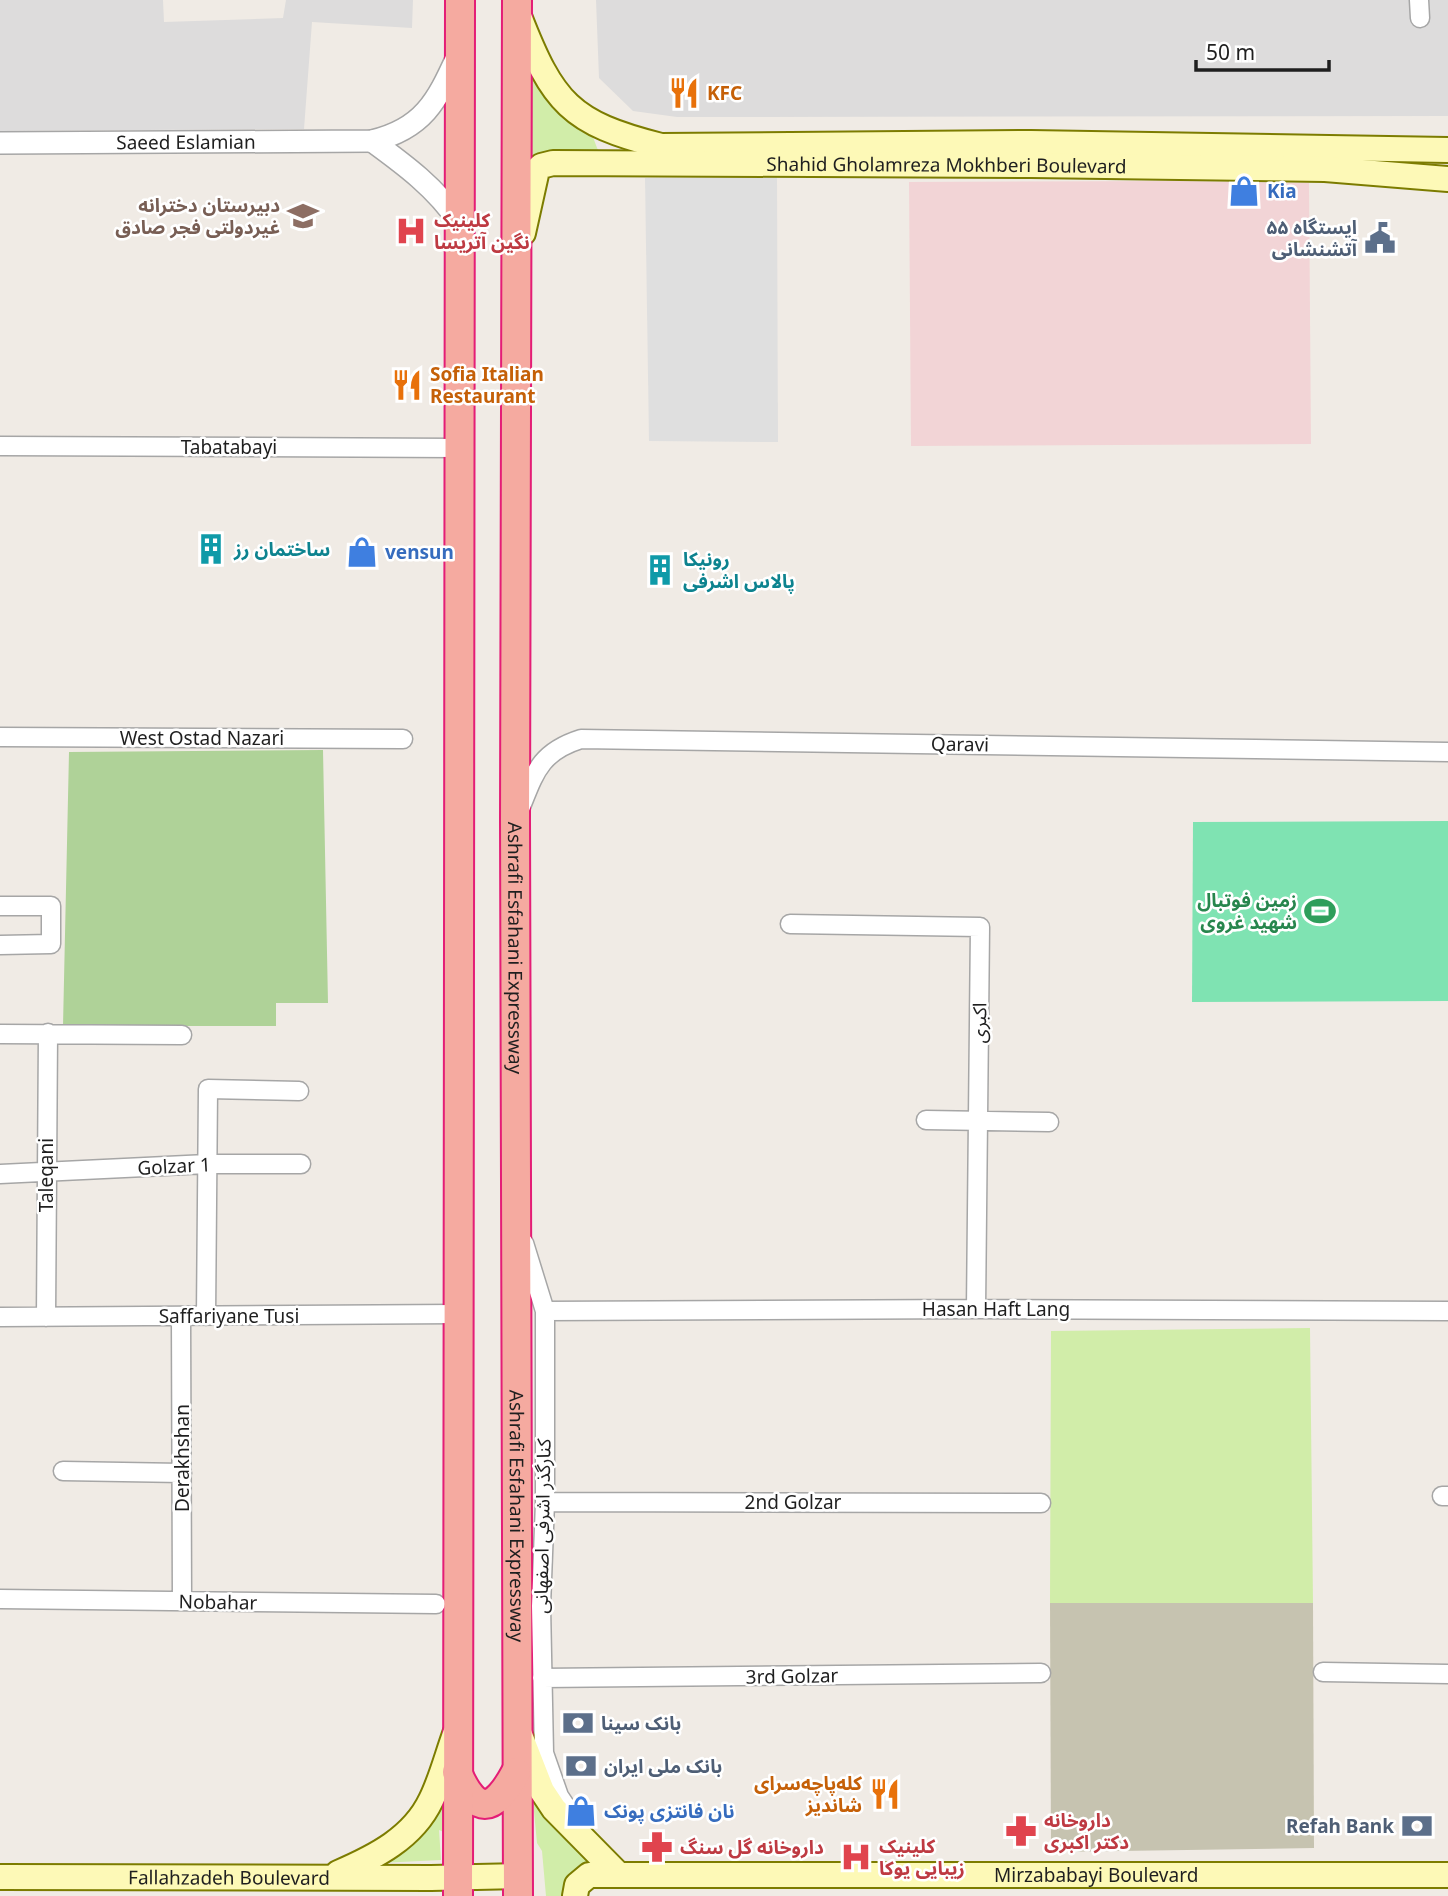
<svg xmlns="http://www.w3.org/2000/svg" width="1448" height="1896" font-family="'Noto Sans','Noto Sans Arabic',sans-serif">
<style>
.residential{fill:#dddcdc}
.commercial{fill:#f2d4d6}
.construction{fill:#c6c3b0}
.grass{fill:#d1eda9}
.forest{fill:#afd298}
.pitch{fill:#7fe3b2}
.parking{fill:#dfdfdf}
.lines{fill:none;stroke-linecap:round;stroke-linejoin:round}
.minor-casing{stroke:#a6a6a6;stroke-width:21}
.tertiary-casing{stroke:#a6a6a6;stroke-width:24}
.secondary-casing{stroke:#7c7c00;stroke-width:28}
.trunk-casing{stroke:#e41d76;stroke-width:32}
.minor{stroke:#fff;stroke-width:18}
.tertiary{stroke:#fff;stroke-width:21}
.secondary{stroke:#fdf9b7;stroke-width:24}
.trunk{stroke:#f5aaa0;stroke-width:28}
.labels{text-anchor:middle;stroke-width:5;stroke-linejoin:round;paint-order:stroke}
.food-label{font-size:19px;font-weight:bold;fill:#c56008;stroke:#fff;text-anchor:start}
.street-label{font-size:19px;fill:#1f1f1f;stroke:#fff}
.shop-label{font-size:19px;font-weight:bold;fill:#366cbe;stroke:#fff;text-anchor:start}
.education-label{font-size:19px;font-weight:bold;fill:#785e54;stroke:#fff;text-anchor:end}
.health-label{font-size:19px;font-weight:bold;fill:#be3a42;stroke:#fff;text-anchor:start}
.service-label{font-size:19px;font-weight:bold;fill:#4e5e75;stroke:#fff;text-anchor:end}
.culture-label{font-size:19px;font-weight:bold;fill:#0d838f;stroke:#fff;text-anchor:start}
.leisure-label{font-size:19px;font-weight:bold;fill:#27864d;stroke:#fff;text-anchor:end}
</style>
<rect width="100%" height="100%" fill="#f0ebe5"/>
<path class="residential" d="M0,0H163L164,22L283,18L286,0H413L412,28L312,22L304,129L0,131Z
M596,0H1448V116L677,117L633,111L599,78Z"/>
<path class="commercial" d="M1177,181L1309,183L1311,444L911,446L909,182Z"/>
<path class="construction" d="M1050,1603H1313L1314,1848L1051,1852Z"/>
<path class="grass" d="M530,61L591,132L599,153L529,180Z
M1310,1328L1313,1603H1050L1051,1331Z
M530,1770L600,1861L564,1896H546L542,1851L537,1843Z
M446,1772V1833L439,1830L441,1860L380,1863Z"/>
<path class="forest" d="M323,750L328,1003H276V1026H63L69,752Z"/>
<path class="pitch" d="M1448,821V1001L1192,1002L1193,822Z"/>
<path class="parking" d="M777,177L778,442L649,441L645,178Z"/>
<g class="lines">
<defs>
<path id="minor" d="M1419,0L1420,18
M0,446L458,448
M0,737L403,739
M520,809C535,772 540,752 581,739L1448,752
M0,906H51V944L0,945
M790,924L980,927L976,1309
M0,1034L182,1035
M926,1120L1049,1122
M0,1174L207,1164H301
M524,1243L545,1311V1502L541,1606L544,1753L559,1796L569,1811
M545,1311L976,1309L1448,1311
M181,1316L182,1601
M206,1316L208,1089L299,1091
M0,1317L458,1314
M46,1317L48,1033
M63,1471L182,1473
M1442,1496H1448
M545,1502L1041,1503
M0,1599L436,1604
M1323,1672L1448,1674
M542,1678L1041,1673"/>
<g id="tertiary">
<path d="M372,141C405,165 436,188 459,222"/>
<path id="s1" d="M0,143L372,141C423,129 437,101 457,57"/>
</g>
<g id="secondary">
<path d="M519,16C553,103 570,123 661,146L1031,143L1448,150"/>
<path id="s2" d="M523,233L537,170L541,166L553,163L1031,165L1325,169L1448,179"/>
<path d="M520,1735L542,1791L554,1809L619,1875"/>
<path d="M338,1873C375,1857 413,1838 431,1800C441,1780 447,1756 455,1734"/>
<path id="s3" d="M0,1877L431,1878L518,1876"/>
<path id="s4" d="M575,1896L577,1885L589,1875H1448"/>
</g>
<g id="trunk">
<path id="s5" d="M517,0L515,820L518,1896"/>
<path d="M457,1772C476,1817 495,1812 516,1772"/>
<path d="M458,1896L460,0"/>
</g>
</defs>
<use href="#minor" class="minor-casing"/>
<use href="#tertiary" class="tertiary-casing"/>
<use href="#secondary" class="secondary-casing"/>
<use href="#trunk" class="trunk-casing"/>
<use href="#minor" class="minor"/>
<use href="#tertiary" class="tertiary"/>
<use href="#secondary" class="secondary"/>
<use href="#trunk" class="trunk"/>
</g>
<defs>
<symbol id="restaurant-bare" viewBox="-9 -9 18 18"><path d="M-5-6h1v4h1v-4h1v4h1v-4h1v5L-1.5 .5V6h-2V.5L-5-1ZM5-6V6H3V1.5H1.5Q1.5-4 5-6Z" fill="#e8710a" stroke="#fff" stroke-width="2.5" paint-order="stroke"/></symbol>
<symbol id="shop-bare" viewBox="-9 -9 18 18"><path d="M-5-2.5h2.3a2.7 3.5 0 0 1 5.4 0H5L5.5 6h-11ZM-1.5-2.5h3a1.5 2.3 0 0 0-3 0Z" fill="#3f7fe0" stroke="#fff" stroke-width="2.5" paint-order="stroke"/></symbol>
<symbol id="school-bare" viewBox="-9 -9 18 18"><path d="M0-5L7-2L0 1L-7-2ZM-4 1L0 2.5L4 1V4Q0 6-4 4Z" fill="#8d6e63" stroke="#fff" stroke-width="2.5" paint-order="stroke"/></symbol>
<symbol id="hospital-bare" viewBox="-9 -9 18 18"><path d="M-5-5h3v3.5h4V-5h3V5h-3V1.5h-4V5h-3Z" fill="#e0444e" stroke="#fff" stroke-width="2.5" paint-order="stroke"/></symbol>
<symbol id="civic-bare" viewBox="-9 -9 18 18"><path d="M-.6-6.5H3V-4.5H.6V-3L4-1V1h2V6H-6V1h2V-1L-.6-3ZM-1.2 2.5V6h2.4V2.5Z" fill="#5c6f8a" stroke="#fff" stroke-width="2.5" paint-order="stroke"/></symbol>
<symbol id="building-bare" viewBox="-9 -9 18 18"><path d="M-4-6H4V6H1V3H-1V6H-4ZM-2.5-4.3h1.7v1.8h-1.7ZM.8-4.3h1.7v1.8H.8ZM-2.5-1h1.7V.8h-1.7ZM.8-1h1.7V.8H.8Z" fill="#0f9aa8" stroke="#fff" stroke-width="2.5" paint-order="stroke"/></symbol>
<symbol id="stadium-bare" viewBox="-9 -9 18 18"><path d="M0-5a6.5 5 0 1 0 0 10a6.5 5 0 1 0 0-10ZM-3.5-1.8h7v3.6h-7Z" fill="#2e9e5b" stroke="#fff" stroke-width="2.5" paint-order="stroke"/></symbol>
<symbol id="bank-bare" viewBox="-9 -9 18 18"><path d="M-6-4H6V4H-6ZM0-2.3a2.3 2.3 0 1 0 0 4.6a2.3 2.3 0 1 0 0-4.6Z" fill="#5c6f8a" stroke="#fff" stroke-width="2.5" paint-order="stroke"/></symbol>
<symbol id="pharmacy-bare" viewBox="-9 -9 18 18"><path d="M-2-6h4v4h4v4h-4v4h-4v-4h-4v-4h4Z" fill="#e0444e" stroke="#fff" stroke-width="2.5" paint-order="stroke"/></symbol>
</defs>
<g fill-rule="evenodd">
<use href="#restaurant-bare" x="662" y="71" width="44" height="44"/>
<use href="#shop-bare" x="1222" y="169" width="44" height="44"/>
<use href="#school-bare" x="281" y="194" width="44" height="44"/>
<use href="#hospital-bare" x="389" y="209" width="44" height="44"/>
<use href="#civic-bare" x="1358" y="216" width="44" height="44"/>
<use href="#restaurant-bare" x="385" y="363" width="44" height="44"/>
<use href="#building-bare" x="189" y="527" width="44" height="44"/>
<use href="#shop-bare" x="340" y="530" width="44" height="44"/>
<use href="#building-bare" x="638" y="548" width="44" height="44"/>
<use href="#stadium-bare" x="1298" y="889" width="44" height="44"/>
<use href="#bank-bare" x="556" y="1701" width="44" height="44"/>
<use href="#bank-bare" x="559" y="1744" width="44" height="44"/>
<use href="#restaurant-bare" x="863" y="1772" width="44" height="44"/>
<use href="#shop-bare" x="559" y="1789" width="44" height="44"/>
<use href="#bank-bare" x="1395" y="1804" width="44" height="44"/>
<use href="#pharmacy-bare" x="999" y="1809" width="44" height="44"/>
<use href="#pharmacy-bare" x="635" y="1825" width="44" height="44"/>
<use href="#hospital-bare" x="834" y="1835" width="44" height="44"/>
</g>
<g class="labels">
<g class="food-label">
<text x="707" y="100">KFC</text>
<text x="430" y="381">Sofia Italian<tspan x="430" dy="22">Restaurant</tspan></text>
<text x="862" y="1790" text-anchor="end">کله‌پاچه‌سرای<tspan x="862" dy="22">شاندیز</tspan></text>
</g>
<g class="street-label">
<text dy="7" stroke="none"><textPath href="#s1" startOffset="186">Saeed Eslamian</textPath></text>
<text dy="7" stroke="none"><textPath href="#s2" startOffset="476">Shahid Gholamreza Mokhberi Boulevard</textPath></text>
<text x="229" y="454">Tabatabayi</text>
<text x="202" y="745">West Ostad Nazari</text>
<text transform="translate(960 744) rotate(1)" y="7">Qaravi</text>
<text dy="7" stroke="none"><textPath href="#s5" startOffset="948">Ashrafi Esfahani Expressway</textPath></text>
<text transform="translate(979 1023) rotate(-89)" y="7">اکبری</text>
<text transform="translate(174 1166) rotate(-3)" y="7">Golzar 1</text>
<text transform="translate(46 1175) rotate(-90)" y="7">Taleqani</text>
<text x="996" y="1316">Hasan Haft Lang</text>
<text x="229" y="1323">Saffariyane Tusi</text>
<text transform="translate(182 1458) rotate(-90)" y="7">Derakhshan</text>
<text x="793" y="1509">2nd Golzar</text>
<text dy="7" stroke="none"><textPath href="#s5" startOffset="1516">Ashrafi Esfahani Expressway</textPath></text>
<text transform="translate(542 1526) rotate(-89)" y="7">کنارگذر اشرفی اصفهانی</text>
<text transform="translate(218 1602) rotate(1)" y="7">Nobahar</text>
<text transform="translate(792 1676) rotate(-1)" y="7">3rd Golzar</text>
<text dy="7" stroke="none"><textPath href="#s4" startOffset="534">Mirzababayi Boulevard</textPath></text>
<text dy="7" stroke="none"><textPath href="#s3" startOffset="229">Fallahzadeh Boulevard</textPath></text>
</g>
<g class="shop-label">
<text x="1267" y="198">Kia</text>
<text x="385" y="559">vensun</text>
<text x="604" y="1818">نان فانتزی پونک</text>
</g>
<g class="education-label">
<text x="280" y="212">دبیرستان دخترانه<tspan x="280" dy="22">غیردولتی فجر صادق</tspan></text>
</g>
<g class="health-label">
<text x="434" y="227">کلینیک<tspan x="434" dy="22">نگین آتریسا</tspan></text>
<text x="1044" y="1827">داروخانه<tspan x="1044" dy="22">دکتر اکبری</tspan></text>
<text x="879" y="1853">کلینیک<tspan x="879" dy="22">زیبایی یوکا</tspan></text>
<text x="680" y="1854">داروخانه گل سنگ</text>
</g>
<g class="service-label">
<text x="1357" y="234">ایستگاه ۵۵<tspan x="1357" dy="22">آتشنشانی</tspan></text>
<text x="601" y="1730" text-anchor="start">بانک سینا</text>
<text x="604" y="1773" text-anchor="start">بانک ملی ایران</text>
<text x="1394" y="1833">Refah Bank</text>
</g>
<g class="culture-label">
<text x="234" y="556">ساختمان رز</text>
<text x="683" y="566">رونیکا<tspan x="683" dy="22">پالاس اشرفی</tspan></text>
</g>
<g class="leisure-label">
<text x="1297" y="907">زمین فوتبال<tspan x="1297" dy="22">شهید غروی</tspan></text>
</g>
</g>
<path d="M1196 60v10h133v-10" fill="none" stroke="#1f1f1f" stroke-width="3.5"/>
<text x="1206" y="60" font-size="21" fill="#1f1f1f" stroke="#ffffff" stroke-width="5" paint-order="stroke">50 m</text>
</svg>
